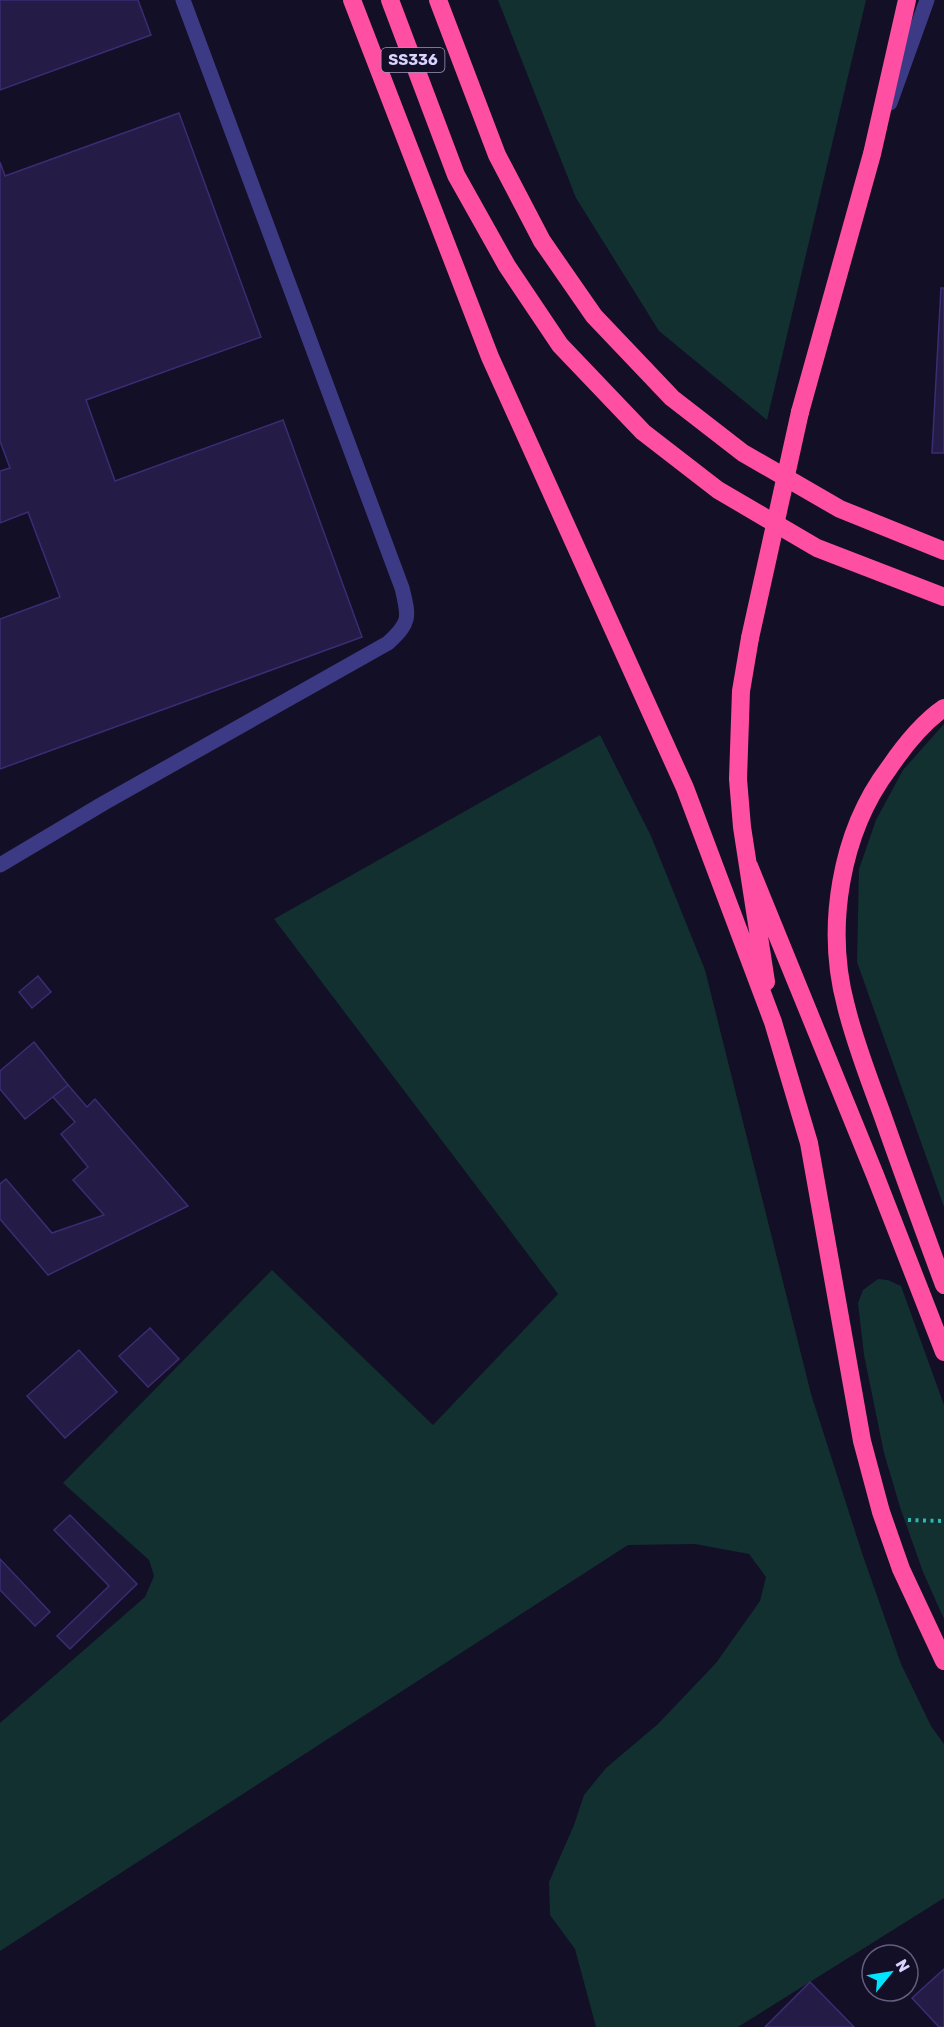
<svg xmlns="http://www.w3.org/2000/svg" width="944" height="2027" font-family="Rubik,sans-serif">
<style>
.green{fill:#12302f}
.building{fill:#241b47;stroke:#3b2d73;stroke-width:1.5}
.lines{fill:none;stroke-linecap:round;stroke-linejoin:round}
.path{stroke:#2fb8b0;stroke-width:4;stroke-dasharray:3 4.5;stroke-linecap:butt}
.lane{stroke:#3d3a85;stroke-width:15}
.street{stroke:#3d3a85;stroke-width:15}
.highway{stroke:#ff4fa3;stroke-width:18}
.highway-bridge{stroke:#ff4fa3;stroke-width:18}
.labels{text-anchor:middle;stroke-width:5;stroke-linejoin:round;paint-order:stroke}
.shield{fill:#130f26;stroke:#9e99be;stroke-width:1.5}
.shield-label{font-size:15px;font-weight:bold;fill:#d9d4ff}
</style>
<rect width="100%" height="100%" fill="#130f26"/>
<path class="green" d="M498,0H866L767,420L659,331L576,198Z
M944,724V1207L857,962L859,869L876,820L903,770Z
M600,735L651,836L705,970L811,1394L863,1556L901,1664L931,1726L944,1744V1898L738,2027H596L575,1949L550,1915L549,1882L574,1825L584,1795L606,1768L658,1724L716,1663L760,1601L766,1577L749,1554L695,1544L628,1545L0,1951V1723L145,1597L154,1576L149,1560L63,1483L272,1270L433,1425L558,1294L274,919Z
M878,1279L888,1280L901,1286L944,1405V1619L923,1572L900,1507L884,1453L864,1355L858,1303L863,1290Z"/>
<path class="building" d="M0,0H138L151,35L0,90Z
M179,113L261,337L86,400L115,481L283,420L362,637L0,769V619L60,597L28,512L0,523V471L10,468L0,441V162L5,176Z
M941,288H944V453H932Z
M38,976L51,992L32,1008L19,992Z
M34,1042L68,1085L25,1119L0,1089V1071Z
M68,1085L87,1107L95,1099L188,1206L48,1275L0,1219V1184L6,1179L52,1233L104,1215L73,1180L88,1167L61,1134L75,1122L53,1097Z
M150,1328L179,1359L148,1387L119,1356Z
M79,1350L117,1392L65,1438L27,1396Z
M70,1515L137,1584L70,1649L57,1636L109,1586L54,1530Z
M0,1559L50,1612L35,1626L0,1590Z
M944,1969V2027H939L912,1998Z
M810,1982L854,2027H765Z"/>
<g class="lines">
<path class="path" d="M908,1520L944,1521"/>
<path class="lane" d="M890,103L927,0"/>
<path class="street" d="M0,865L104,803L388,643C411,622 409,617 402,588L183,0"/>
<path class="highway" d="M352,0L490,357L685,788L773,1022L809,1143L862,1441L881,1512L901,1569L944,1661
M390,0L456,175L507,266L560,345L643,432L718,490L817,548L944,597
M438,0L497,155L542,241L594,316L672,398L743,453L840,509L944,551
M800,412L872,154L907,0
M750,638L741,691L738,779L742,827L766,982
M944,708C922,723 904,746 889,768C840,833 825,928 846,1006C855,1043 869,1079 882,1114C902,1171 923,1228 944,1285
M749,866L875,1175L944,1352"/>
<path class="highway-bridge" d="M750,638L800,412"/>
</g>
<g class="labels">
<rect class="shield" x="381.5" y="48" width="63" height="24" rx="4.5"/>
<g class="shield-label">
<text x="413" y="65">SS336</text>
</g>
</g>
<g transform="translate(890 1973) rotate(60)"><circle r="28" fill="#130f26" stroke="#625e7d" stroke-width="1.5"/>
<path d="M0-4.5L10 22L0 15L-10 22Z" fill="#00e5ff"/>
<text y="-9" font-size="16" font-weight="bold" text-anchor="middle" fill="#d9d4ff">N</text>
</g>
</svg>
